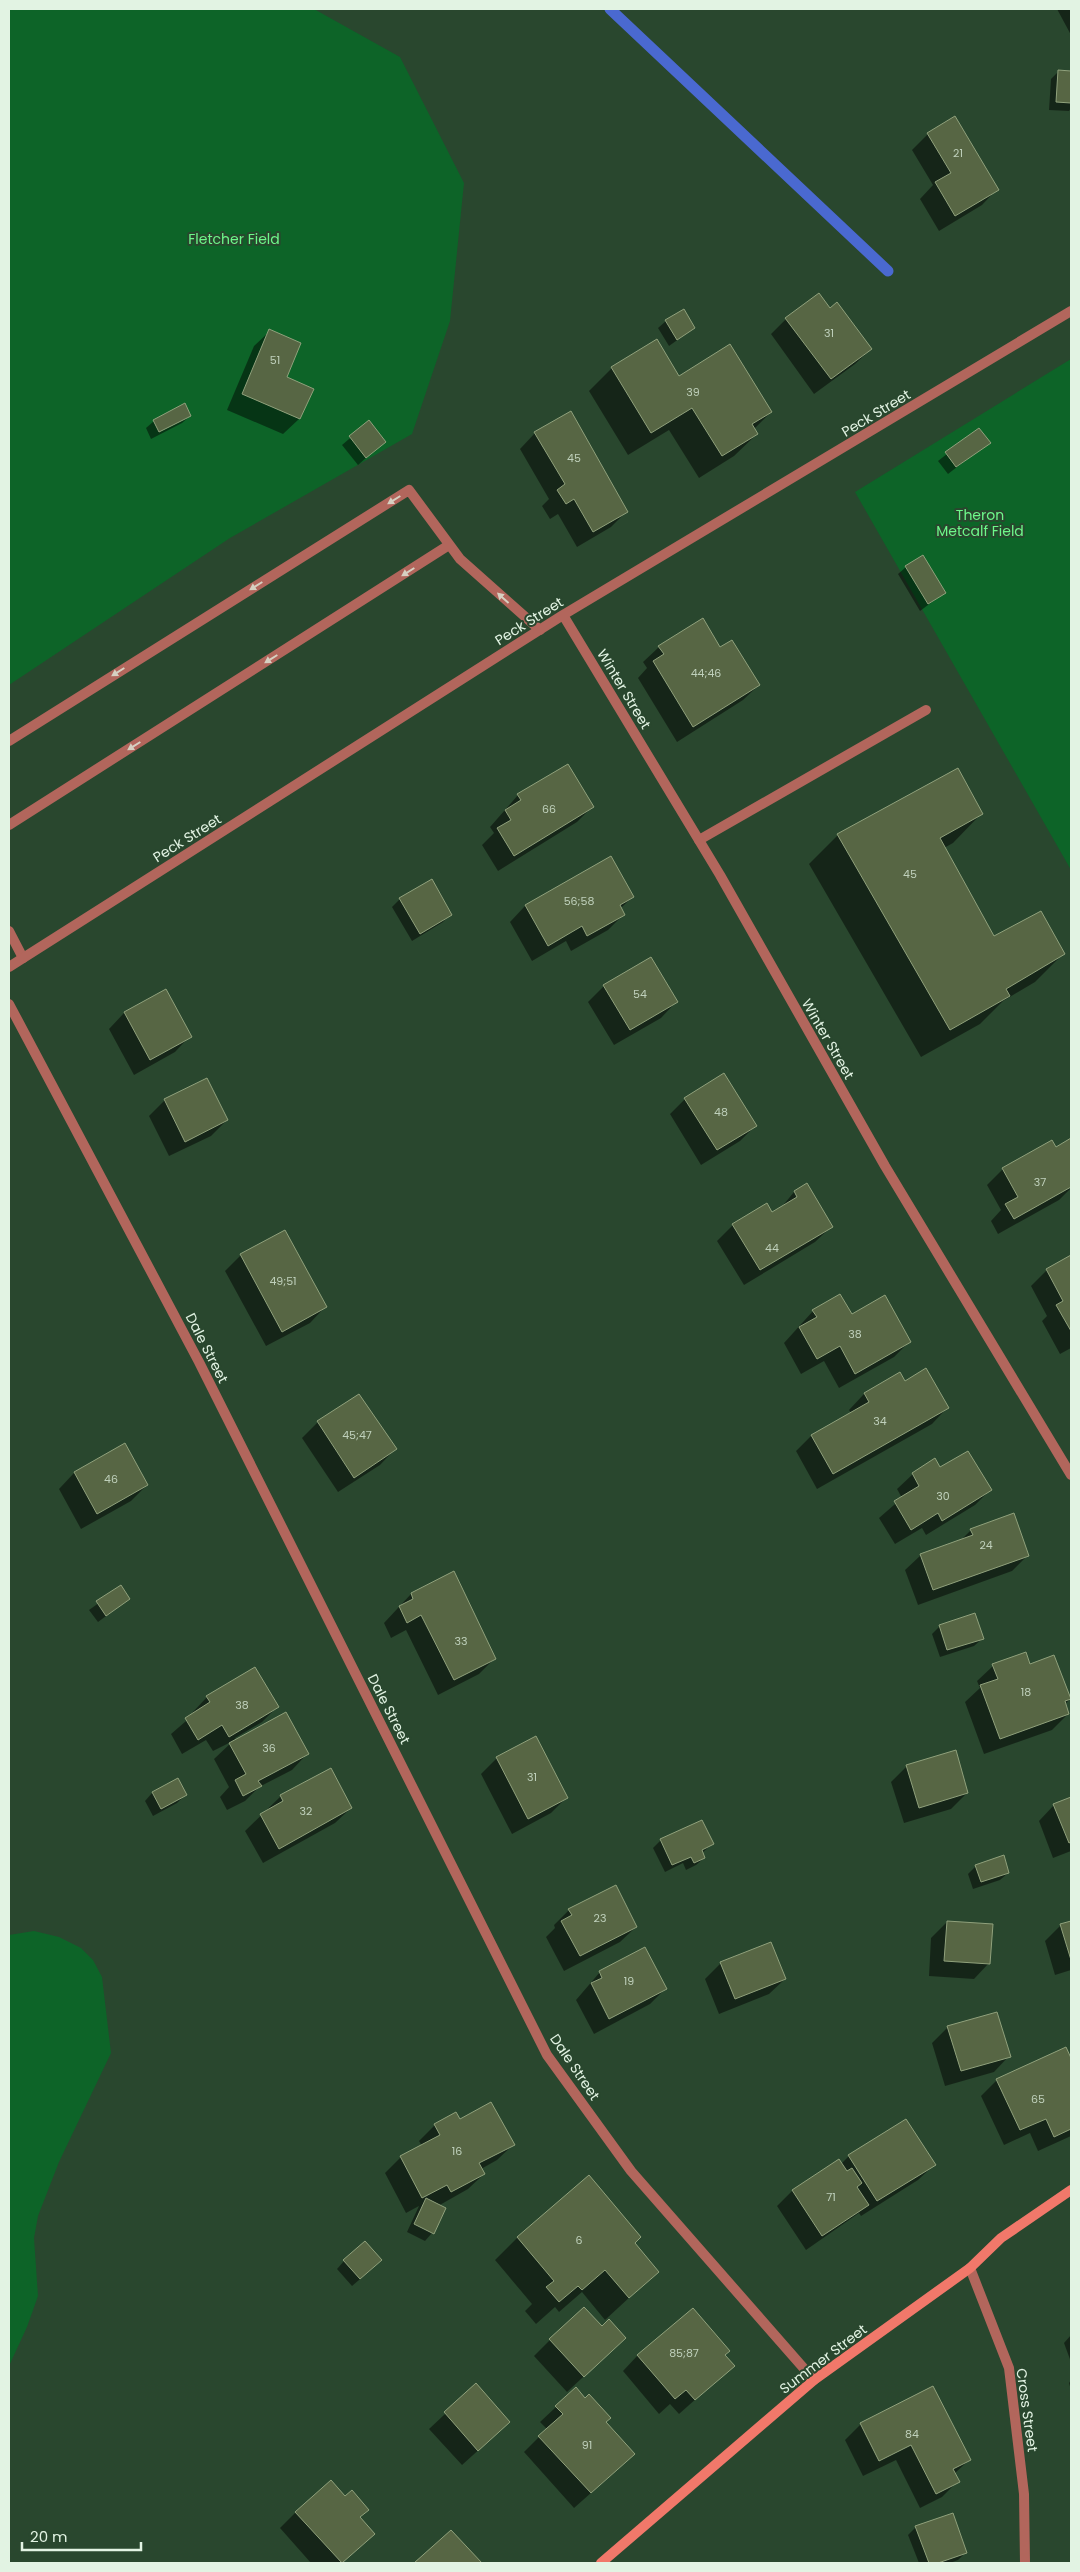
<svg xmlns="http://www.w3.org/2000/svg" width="1080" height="2572" font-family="Poppins,sans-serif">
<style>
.green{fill:#0d6428}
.shadow{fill:#0007}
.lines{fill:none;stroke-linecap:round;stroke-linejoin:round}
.stream{stroke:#4a69d0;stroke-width:11}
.building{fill:#576644;stroke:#90a17c}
.lane{stroke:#b2665c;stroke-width:10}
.street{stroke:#b2665c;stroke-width:10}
.secondary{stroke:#f1786a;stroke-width:10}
.oneway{fill:#d6d0c1}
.labels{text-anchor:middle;stroke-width:4;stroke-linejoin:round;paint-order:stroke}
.number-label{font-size:11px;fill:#bfd0bb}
.park-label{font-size:14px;fill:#6df88a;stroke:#29472e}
.street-label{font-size:14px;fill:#e2f3e3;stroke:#29472e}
</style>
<rect width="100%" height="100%" fill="#29472e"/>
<path class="green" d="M9,9H314L400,57L464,183L450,321L412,434L230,538L9,685Z
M1071,359V870L855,492Z
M34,1931L59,1937L81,1948L93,1960L102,1977L111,2053L59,2162L38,2216L34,2238L38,2296L27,2327L9,2366V1935Z"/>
<path class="shadow" d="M1057,9H1071V35Z
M1059,71L1071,72V108L1069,111L1049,110L1051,79Z
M928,134L997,189L982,205L939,231L920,199L933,185L912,150Z
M830,309L871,349L855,364L814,394L771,334L786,319Z
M666,321L694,328L669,346L658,328Z
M270,331L285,378L312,390L299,419L283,434L227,410L254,346Z
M612,368L679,378L771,412L754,429L757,434L734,456L699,478L669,430L628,455L589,391Z
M190,416L182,423L151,439L146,428L154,421Z
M369,422L384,442L358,465L342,445Z
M979,429L989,442L948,474L938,461Z
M535,433L627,511L611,527L577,547L558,514L550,519L542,506L549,499L520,449Z
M906,567L944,593L920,611L898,574Z
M659,647L720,649L759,685L743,700L677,742L638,678L647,668L643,662Z
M518,795L593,806L577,822L498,871L482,845L494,833L490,827Z
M981,814L953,843L944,848L993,938L1064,953L1035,982L1003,1001L980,1024L921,1057L809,864L838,835Z
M610,858L633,896L620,909L623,915L608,930L571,951L566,941L532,961L510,922L525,906Z
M400,899L450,914L443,922L412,941L392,907Z
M604,986L676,1002L661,1018L614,1045L588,1002Z
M166,991L190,1036L175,1052L134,1075L109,1029L124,1013Z
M685,1099L755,1126L740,1141L701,1165L670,1114Z
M165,1100L227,1120L211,1136L169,1156L149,1116Z
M1071,1140V1188L1059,1200L998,1234L991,1221L1001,1210L987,1185L1003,1169L1052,1141L1056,1148Z
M806,1185L831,1227L815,1242L744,1285L717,1241L733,1225L772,1214L780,1209L794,1192Z
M284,1232L325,1307L310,1323L266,1346L225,1271L241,1255Z
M1071,1257V1348L1060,1354L1042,1321L1047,1316L1031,1286L1047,1270Z
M813,1311L851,1315L909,1342L894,1357L839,1388L824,1361L801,1374L784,1343Z
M899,1374L904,1382L947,1408L932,1424L817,1489L796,1451L811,1436L851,1413L849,1410L864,1394Z
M359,1395L395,1449L380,1465L338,1492L302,1438L318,1422Z
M124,1445L147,1485L131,1501L81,1529L59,1489L74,1473Z
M940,1469L990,1490L975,1505L926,1535L922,1528L895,1544L879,1518L902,1498L897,1489L913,1474Z
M971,1530L1028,1555L1012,1571L918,1605L905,1570L921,1555L960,1541Z
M121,1587L129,1599L98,1622L89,1610Z
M411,1594L495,1658L479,1674L438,1695L406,1630L391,1638L384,1623Z
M940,1626L982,1639L974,1646L940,1657L932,1634Z
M993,1666H1029L1070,1699L1065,1704L1068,1714L1052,1730L984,1754L965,1702L980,1688L977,1681Z
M207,1697L277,1707L262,1722L235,1738L236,1740L307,1754L292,1770L259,1787L245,1801L227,1810L220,1797L229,1787L214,1759L233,1741L213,1751L206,1740L182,1754L171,1734L193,1715L192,1713Z
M536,1738L567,1797L551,1813L512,1834L481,1774L497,1758Z
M907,1766L967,1793L951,1809L904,1823L891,1782Z
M177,1780L185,1795L177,1803L153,1816L145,1801L152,1793Z
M281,1796L351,1808L335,1823L263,1863L245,1831Z
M1071,1798V1851L1053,1858L1039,1821L1054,1805Z
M661,1840L712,1844L702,1853L704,1858L696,1865L686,1870L683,1863L665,1872L653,1848Z
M976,1866L1008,1873L1000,1880L973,1889L968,1874Z
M569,1910L636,1927L620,1942L564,1971L546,1937L555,1928L554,1925Z
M947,1922L989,1963L974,1979L929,1976L931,1938Z
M1071,1922V1970L1055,1975L1045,1941L1061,1925Z
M645,1949L665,1989L650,2004L594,2034L576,2000L600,1972Z
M721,1963L785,1979L769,1994L719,2014L705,1979Z
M948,2027L1009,2056L994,2072L945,2086L932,2043Z
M1065,2049L1071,2061V2136L1038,2151L1030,2133L1004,2145L981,2096L997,2080Z
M906,2120L934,2165L918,2180L861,2216L859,2213L806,2250L777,2206L792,2191L839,2161L841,2164L849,2156Z
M459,2121L513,2145L497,2160L481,2169L484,2174L468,2189L438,2206L444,2209L432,2233L425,2241L407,2232L419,2206L406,2213L385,2173L401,2157L422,2146L419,2141L435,2125Z
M518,2237L633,2244L657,2272L605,2320L582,2292L559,2312L555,2307L536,2324L525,2311L532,2304L495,2260Z
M344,2261L373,2268L352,2286L337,2269Z
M602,2327L625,2338L567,2392L534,2356L550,2340Z
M1071,2335V2362L1064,2343Z
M638,2355H724L733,2366L679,2414L670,2404L659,2414L623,2371Z
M1071,2380V2390L1069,2383Z
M476,2385L493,2437L462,2465L429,2429Z
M556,2407L605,2423L618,2469L574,2508L524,2452L547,2429L540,2422Z
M861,2424L969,2460L954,2474L958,2481L942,2497L920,2508L896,2460L863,2476L845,2440Z
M296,2512L359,2518L373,2534L342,2563H311L280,2528Z
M916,2527L965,2553L958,2560L950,2563H919L908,2535Z
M451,2531L480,2563H416Z"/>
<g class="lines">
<path class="stream" d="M610,9L888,271"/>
</g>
<path class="building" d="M1058,70L1071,71V103L1056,102Z
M955,116L999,190L955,216L935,182L951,173L927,133Z
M819,293L830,308L837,302L872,349L831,379L785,318Z
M684,309L695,328L677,340L665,320Z
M269,329L301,343L287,377L314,389L300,419L242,394Z
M657,339L679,376L730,344L772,412L752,424L758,434L722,456L692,408L651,433L611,367Z
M185,403L191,416L159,432L153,420Z
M571,411L628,512L593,532L574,499L566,504L557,490L565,484L534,432Z
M369,420L386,442L366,458L349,436Z
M979,428L991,443L956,467L945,452Z
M923,555L946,593L928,604L905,566Z
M703,618L720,647L732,640L760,685L693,727L653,661L664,654L658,646Z
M568,764L594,807L514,856L497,828L511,820L505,810L521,800L517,794Z
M958,768L983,814L940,838L994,936L1041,911L1065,954L1006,989L1010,996L950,1030L837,834Z
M611,856L634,897L620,905L625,915L587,936L582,926L548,946L525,905Z
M432,879L452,915L420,934L399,898Z
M651,957L678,1002L630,1030L603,985Z
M166,989L192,1037L150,1060L124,1012Z
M724,1073L757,1126L717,1150L684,1098Z
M207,1078L228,1120L185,1142L164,1099Z
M1071,1138V1187L1014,1219L1005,1204L1018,1197L1002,1168L1052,1140L1056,1147Z
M807,1183L833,1227L760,1270L732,1224L767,1203L772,1212L797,1197L794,1191Z
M285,1230L327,1307L282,1332L240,1254Z
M1071,1255V1331L1056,1305L1063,1301L1046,1269Z
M840,1294L852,1314L885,1295L911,1342L855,1374L840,1346L817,1359L799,1327L817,1317L812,1310Z
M926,1368L949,1408L833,1474L811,1435L869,1402L864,1393L900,1372L905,1381Z
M359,1394L397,1449L354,1478L317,1421Z
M125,1443L148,1485L97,1514L74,1472Z
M968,1451L992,1490L942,1521L938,1513L911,1530L894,1501L919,1486L912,1473L935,1458L940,1467Z
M1014,1513L1029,1556L933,1590L920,1554L973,1535L970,1529Z
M454,1571L496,1659L454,1680L421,1615L407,1623L399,1606L413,1599L411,1593Z
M121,1585L130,1599L106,1616L96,1601Z
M975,1613L984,1639L947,1650L939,1625Z
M1026,1652L1030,1664L1054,1655L1071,1699L1065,1701L1069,1714L1000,1739L980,1685L998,1679L992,1664Z
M255,1667L279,1707L229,1737L222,1725L198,1740L185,1718L210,1702L206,1696Z
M286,1712L309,1754L258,1781L262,1786L243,1796L235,1780L246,1774L229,1743Z
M536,1736L568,1798L528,1819L496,1757Z
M956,1750L968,1793L919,1808L906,1765Z
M331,1768L352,1808L279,1849L260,1814L283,1801L280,1795Z
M178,1778L187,1795L161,1809L152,1792Z
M1071,1797V1842L1069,1843L1053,1804Z
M702,1820L714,1844L702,1850L705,1858L694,1863L691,1857L672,1865L660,1839Z
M1004,1855L1009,1873L981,1882L975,1865Z
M616,1885L637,1927L580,1956L561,1921L572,1915L568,1909Z
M947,1921L993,1924L990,1964L944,1961Z
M1071,1921V1960L1060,1924Z
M771,1942L786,1979L735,1999L720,1962Z
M645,1947L667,1989L609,2019L591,1983L602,1978L599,1971Z
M997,2012L1011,2057L961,2071L947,2026Z
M1066,2047L1071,2058V2129L1054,2137L1046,2119L1020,2130L996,2079Z
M491,2102L515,2145L479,2163L485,2174L451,2192L447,2185L422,2198L400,2156L440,2135L434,2124L456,2112L460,2119Z
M906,2119L936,2165L877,2201L848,2155Z
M839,2159L847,2171L852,2168L862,2183L857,2187L869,2205L822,2236L792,2190Z
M589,2175L641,2237L635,2243L659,2272L629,2298L605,2270L582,2290L578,2286L559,2302L546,2287L554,2281L517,2237Z
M426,2198L446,2208L434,2234L414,2224Z
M365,2241L382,2260L360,2279L343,2260Z
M584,2307L602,2326L609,2319L626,2338L584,2377L549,2339Z
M693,2308L730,2351L725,2355L735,2366L695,2400L686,2390L675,2399L637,2355Z
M476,2383L510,2422L478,2451L444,2412Z
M933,2386L971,2460L953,2469L960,2482L936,2494L911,2445L879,2461L860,2423Z
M576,2387L585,2398L589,2394L611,2418L606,2422L635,2454L591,2493L538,2436L563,2414L555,2406Z
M331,2480L345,2496L352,2490L369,2510L360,2517L375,2534L342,2563L295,2512Z
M953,2513L967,2553L938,2563H929L915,2526Z
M451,2530L482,2563H414Z"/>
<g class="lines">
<path class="lane" d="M9,741L409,490L460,559L540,630
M9,825L449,545
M699,840L926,710
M9,931L23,958"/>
<path class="street" d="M563,615L720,875L885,1166L1071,1475
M9,967L563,615L1071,311
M9,1004L199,1362L547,2055L631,2171L814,2380
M970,2268L1009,2368L1024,2494L1025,2563"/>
<path class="secondary" d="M601,2563L814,2380L970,2268L1001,2238L1071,2190"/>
</g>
<defs><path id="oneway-solid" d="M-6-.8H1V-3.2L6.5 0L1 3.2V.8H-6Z" transform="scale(1.25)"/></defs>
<g class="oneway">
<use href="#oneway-solid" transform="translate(394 500) rotate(148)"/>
<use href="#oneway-solid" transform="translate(408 572) rotate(148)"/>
<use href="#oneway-solid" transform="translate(256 586) rotate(148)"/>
<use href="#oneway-solid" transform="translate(503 598) rotate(-138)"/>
<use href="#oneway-solid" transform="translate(271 659) rotate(148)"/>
<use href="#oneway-solid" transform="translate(118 672) rotate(148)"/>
<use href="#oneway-solid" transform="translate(134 746) rotate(148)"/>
</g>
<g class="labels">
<g class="number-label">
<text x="958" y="157">21</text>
<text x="829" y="337">31</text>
<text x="275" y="364">51</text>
<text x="693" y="396">39</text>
<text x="574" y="462">45</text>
<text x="706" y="677">44;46</text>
<text x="549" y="813">66</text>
<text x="910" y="878">45</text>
<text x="579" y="905">56;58</text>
<text x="640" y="998">54</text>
<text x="721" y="1116">48</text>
<text x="1040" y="1186">37</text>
<text x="772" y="1252">44</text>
<text x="283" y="1285">49;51</text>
<text x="855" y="1338">38</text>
<text x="880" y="1425">34</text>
<text x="357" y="1439">45;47</text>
<text x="111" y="1483">46</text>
<text x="943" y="1500">30</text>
<text x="986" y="1549">24</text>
<text x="461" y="1645">33</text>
<text x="1026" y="1696">18</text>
<text x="242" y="1709">38</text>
<text x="269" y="1752">36</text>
<text x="532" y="1781">31</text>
<text x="306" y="1815">32</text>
<text x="600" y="1922">23</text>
<text x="629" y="1985">19</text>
<text x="1038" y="2103">65</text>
<text x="457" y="2155">16</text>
<text x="831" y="2201">71</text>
<text x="579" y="2244">6</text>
<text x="684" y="2357">85;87</text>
<text x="912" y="2438">84</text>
<text x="587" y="2449">91</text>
</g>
<g class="park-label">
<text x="234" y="244">Fletcher Field</text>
<text x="980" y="520">Theron<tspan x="980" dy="16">Metcalf Field</tspan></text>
</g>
<g class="street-label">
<text transform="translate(876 413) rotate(-31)" y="5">Peck Street</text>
<text transform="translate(529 621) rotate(-32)" y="5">Peck Street</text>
<text transform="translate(624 689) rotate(59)" y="5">Winter Street</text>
<text transform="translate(187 838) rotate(-32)" y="5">Peck Street</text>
<text transform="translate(828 1039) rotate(60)" y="5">Winter Street</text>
<text transform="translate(207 1348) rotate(63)" y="5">Dale Street</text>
<text transform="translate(389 1709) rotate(63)" y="5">Dale Street</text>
<text transform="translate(575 2067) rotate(56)" y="5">Dale Street</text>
<text transform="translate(823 2359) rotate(-37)" y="5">Summer Street</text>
<text transform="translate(1027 2410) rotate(82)" y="5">Cross Street</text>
</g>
</g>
<rect width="1080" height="2572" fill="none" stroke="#e2f3e3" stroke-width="20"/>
<path d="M22 2542v8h119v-8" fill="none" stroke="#e2f3e3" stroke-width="2.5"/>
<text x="30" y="2542" font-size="15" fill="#e2f3e3" stroke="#29472e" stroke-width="4" paint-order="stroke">20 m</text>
</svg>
